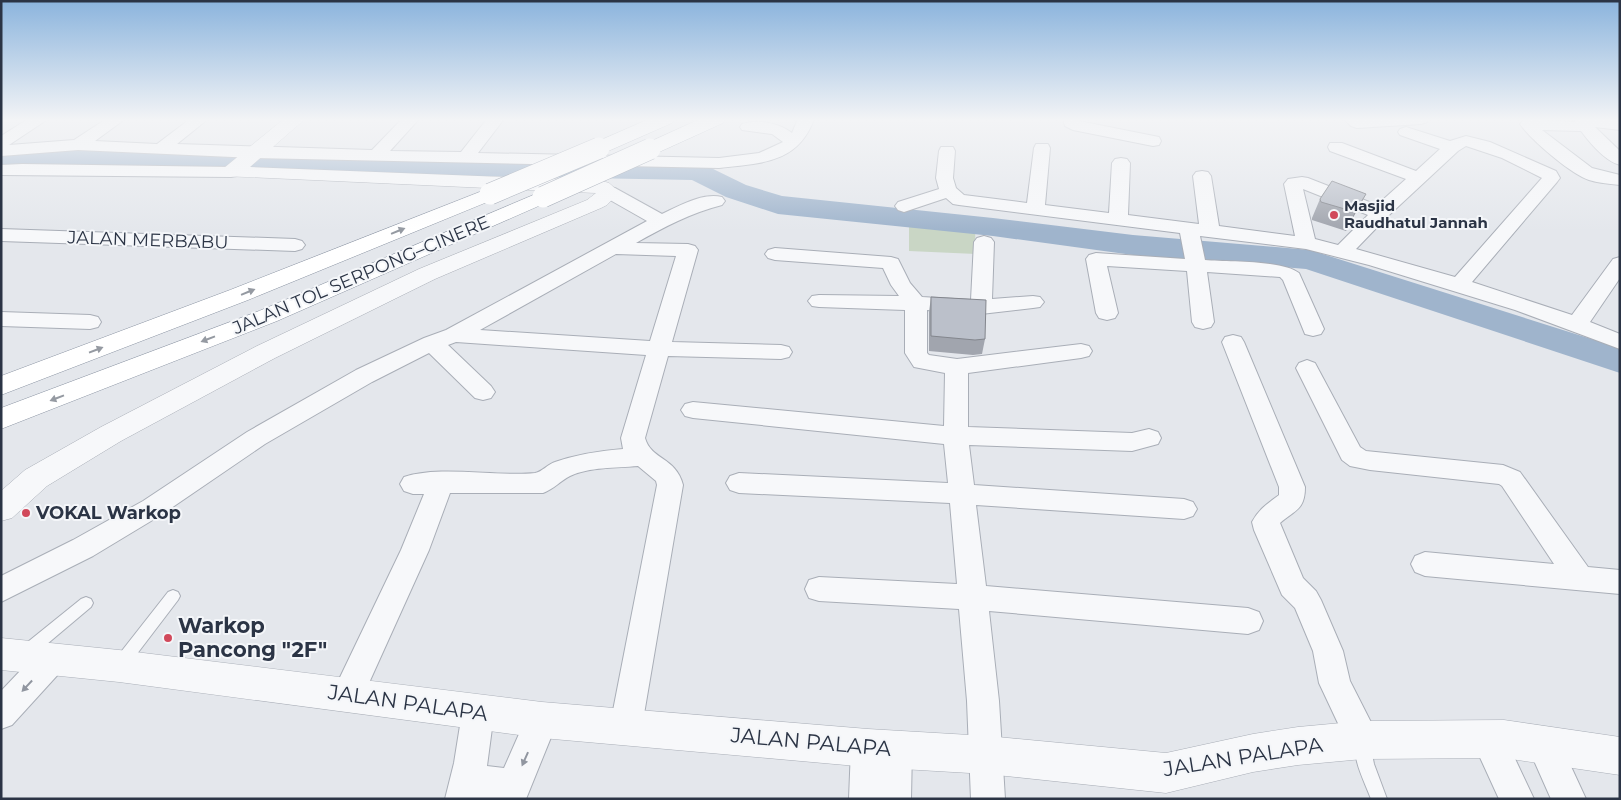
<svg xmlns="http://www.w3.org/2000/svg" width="1621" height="800" font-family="Montserrat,sans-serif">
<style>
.green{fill:#c9d6c5}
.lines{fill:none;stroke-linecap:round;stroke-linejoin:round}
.river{fill:#9fb4cc;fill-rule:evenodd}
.service-casing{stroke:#a9aeb7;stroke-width:2}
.minor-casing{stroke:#a9aeb7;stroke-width:2}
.tertiary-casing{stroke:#a9aeb7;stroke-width:1}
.motorway-casing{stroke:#8b94a3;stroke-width:1}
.service{fill:#f7f8fa;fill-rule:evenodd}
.minor{fill:#f7f8fa;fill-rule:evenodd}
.tertiary{fill:#f7f8fa;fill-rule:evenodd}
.motorway{fill:#fff;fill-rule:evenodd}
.motorway-bridge-casing{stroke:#8b94a3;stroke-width:22;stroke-linecap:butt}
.motorway-bridge{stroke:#fff;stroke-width:21}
.wall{fill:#a1a5ae}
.shaded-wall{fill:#83868d}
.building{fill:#bbc0ca;stroke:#83868d}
.oneway{fill:#959aa2}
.oneway2{fill:#9196a0}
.poi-dot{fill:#d1495b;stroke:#f4f6f9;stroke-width:2}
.labels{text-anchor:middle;stroke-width:4;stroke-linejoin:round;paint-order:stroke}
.far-poi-label{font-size:15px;font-weight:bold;fill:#2b3445;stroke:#f4f6f9;text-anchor:start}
.street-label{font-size:18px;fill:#2b3445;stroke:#f4f6f9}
.poi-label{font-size:18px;font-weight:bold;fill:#2b3445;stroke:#f4f6f9;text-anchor:start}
.near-poi-label{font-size:21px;font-weight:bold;fill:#2b3445;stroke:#f4f6f9;text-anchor:start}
.near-street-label{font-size:21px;fill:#2b3445;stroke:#f4f6f9}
</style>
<rect width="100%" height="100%" fill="#e4e7ec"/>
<path class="green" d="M909,226L975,230L976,254L909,251Z"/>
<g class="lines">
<path class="river" d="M73,150L224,151L366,158L697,163L707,166L746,185L782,196L993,218L1133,235L1310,250L1620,348V373L1306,269L1133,255L993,236L778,214L726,197L692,180L366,174L224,167L73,166L1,171V155Z"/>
<defs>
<path id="service" d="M173,590L178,592L180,596L178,600L127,667L122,669L117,667L115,662L117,657L168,592Z
M86,597L91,599L93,603L91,607L34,655L29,657L24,655L22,650L24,645L81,599Z
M1363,736L1369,739L1374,764L1387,799H1371C1365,782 1350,756 1357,739Z"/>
<path id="minor" d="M28,119H48L9,145L74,140L106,119H125L95,141L157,144L190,119H208L177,144L372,150L402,119H419L390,151L461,152L487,119H504L478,153L719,158L759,153L783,142L772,134L742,130L740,127L742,124C759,119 779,123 792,133L798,119H814C798,164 760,163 719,168L255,158L78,150L1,156V136Z
M1063,119H1079V121L1159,137L1161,141L1159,145L1153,146L1073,130L1065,126Z
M1344,119H1429L1427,122L1421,124L1357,128L1351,126Z
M1528,119L1575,122V119L1620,120V130L1595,127L1620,151V165C1605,161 1590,143 1581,131L1542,130L1592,168L1620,175V185C1610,184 1599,183 1589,180C1571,174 1531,140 1520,124L1522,121Z
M1406,127L1450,141L1466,136L1490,142L1556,171L1560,178L1557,182L1472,282L1572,315L1613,259L1620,257V278L1590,322L1620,334V349L1515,310L1369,265L1306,249L1200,236L1205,260C1227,262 1283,260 1299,273L1324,329L1321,334L1313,336L1305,334L1283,280L1280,277L1207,272L1214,322L1211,327L1203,329L1195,327L1192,322L1187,271L1107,266L1118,313L1115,318L1107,320L1099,318L1096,313L1086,259L1089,255L1096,253L1185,259L1180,233L959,205L953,204L946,198L904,212L898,210L895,206L898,202L939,189L936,178L939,151L941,147H953L955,151L953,178L956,188L964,195L1027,203L1034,148L1036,144H1048L1050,148L1045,205L1109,213L1112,163L1115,159L1121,158L1127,159L1130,163L1128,215L1199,224L1193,176L1196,172L1202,171L1208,172L1211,176L1219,226L1295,236L1284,184L1288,179L1302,177L1308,178L1377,205L1406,179L1330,151L1328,147L1330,143H1342L1416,171L1440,149L1400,135L1398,132L1400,129ZM1466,146L1502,158L1542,178L1455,277L1356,249L1387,217L1458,151ZM1303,189L1368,215L1338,245L1315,239Z
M22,164L231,167L237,168L240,172L237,176L231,177L1,175V165Z
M609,187L615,188L662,214C679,206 703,192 722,197L725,201L722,205C691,213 664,227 636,243L688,244L695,246L698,250L672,342L781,345L789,347L792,352L789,357L781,359L668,356L645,438C651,460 676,457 683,485L642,726L638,737L626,742L614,737L610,726L657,485L656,481L638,466C616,468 589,467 570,476C560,481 554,489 543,493H450L429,550L359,705L348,709L337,705L332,694L401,550L424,494H413L404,491L400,484L404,477C440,465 496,477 535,473C542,472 548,464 555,462C578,454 599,451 623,449L621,438L646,355L456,342L448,345L491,386L495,392L491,398L483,400L475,398L429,353L372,382L265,444L161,515L93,556L1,602V576L73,540L143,501L247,432L356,370L424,338L446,330L647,221L603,196L600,192L603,188ZM616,254L676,256L650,341L480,330Z
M1,229L295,239L302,241L305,245L302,249L295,251L1,241Z
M984,236L991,238L994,242L992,299L1033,296L1040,297L1044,302L1040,307L1033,308L981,314L927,310V353L929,355L957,359L1081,344L1089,346L1092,351L1089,356L1081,358L968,373V427L1132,433L1149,429L1158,432L1161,438L1158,444L1132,451L969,445L974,485L1184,499L1193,502L1197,509L1193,516L1184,519L976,505L986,586L1248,608L1259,612L1263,621L1259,630L1248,634L989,611L999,701L1005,799H971L967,701L959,609L819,601L809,598L805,589L809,580L819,577L957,584L950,503L739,493L730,490L726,483L730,476L739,473L948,483L944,444L693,418L685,416L681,410L685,404L693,402L944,426L945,373L914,367L905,353V310L819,307L812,306L808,301L812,296L819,295L899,296L891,285L883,268L775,260L768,258L765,254L768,250L775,248L891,257L898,259L910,283L922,297L971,300L974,242L977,238Z
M1,312L90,315L98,317L101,322L98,327L90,329L1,326Z
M1233,335L1241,337L1244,342L1305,487C1305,510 1295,510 1280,523L1303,578L1316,591L1321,600L1343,651L1350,681L1380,740L1375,751L1363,756L1351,751L1319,683L1313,651L1295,608L1282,595L1254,530L1252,522C1259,509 1267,504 1279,495V487L1222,342L1225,337Z
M1307,360L1315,363L1360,447L1366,451L1503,465L1520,472L1588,567L1620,570V594L1425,576L1415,572L1411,564L1415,556L1425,552L1554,564L1502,486L1499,484L1370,470L1350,466L1342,460L1296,368L1299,363Z
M52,645L63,649L67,659L63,669L12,725L1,729V691L41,649Z
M478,698L489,702L494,713L487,766L504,768L530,709L542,704L554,709L558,720L526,799H445L454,763L462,713L467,702Z
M1489,724L1501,729L1534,799H1499L1472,740L1477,729Z
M1544,729L1556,734L1586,799H1551L1527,745L1532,734Z
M868,732L880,736L882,741L883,737L895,733L907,737L912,749L911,799H849L851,748L856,736Z"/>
<path id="tertiary" d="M284,119H305L250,167L602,181L609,183L619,192L607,205L601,208L435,279L275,358L121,441L47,486L12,518L1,521V491L25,470L101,427L257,346L419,269L587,200L596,193L224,176L221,172L224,168Z
M1,638L119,650L542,702L868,729L987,736L1166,753L1253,734L1298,727L1363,721L1504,720L1620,737V775L1504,758L1363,759L1298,765L1253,772L1166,793L987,774L868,767L542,738L119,682L1,670Z"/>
<path id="motorway" d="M649,119H674L672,123L606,152L599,154L592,152L589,148L592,144Z
M700,119H725L723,123L657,153L650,155L643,153L640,149L643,145Z
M490,188L497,190L500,194L497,198L248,300L1,395V376L230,290Z
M543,191L550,193L553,197L550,201L277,321L1,429V408L259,311Z"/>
</defs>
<use href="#service" class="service-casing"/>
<use href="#minor" class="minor-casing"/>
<use href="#tertiary" class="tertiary-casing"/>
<use href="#motorway" class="motorway-casing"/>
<use href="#service" class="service"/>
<use href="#minor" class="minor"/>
<use href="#tertiary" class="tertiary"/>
<use href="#motorway" class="motorway"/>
<defs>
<path id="motorway-bridge" d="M490,194L599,148
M543,197L650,149"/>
</defs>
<use href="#motorway-bridge" class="motorway-bridge-casing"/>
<use href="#motorway-bridge" class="motorway-bridge"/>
</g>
<path class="wall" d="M1320,199L1356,212L1346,231L1312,220V218Z
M931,297L985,339L982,354L973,355L929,351V312Z"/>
<path class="shaded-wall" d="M1366,194L1356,212L1346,231L1355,212Z"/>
<path class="building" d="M1332,181L1366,194L1355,212L1321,202L1320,199Z
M931,297L986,300L985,339L975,340L931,336Z"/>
<defs><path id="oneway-solid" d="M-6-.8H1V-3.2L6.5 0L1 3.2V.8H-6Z" transform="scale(1.25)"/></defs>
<g class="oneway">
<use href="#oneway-solid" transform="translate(398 231) rotate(-22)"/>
<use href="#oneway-solid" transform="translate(248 292) rotate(-22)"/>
<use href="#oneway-solid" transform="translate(208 339) rotate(159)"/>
<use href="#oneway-solid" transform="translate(96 350) rotate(-21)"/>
<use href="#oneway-solid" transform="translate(57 398) rotate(159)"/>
</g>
<g class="oneway2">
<use href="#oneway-solid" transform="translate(27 686) rotate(133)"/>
<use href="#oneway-solid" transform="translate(525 759) rotate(114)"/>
</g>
<linearGradient id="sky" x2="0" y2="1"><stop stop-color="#8bb4dd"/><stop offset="0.52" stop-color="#f3f4f6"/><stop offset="1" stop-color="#f3f4f6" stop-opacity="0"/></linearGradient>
<rect width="1621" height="231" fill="url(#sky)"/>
<g class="poi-dot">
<circle cx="1334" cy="215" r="5"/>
<circle cx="26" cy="513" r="5"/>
<circle cx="168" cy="638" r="5"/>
</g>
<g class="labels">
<g class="far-poi-label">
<text x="1344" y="211">Masjid<tspan x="1344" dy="17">Raudhatul Jannah</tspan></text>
</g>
<g class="street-label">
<text transform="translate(148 240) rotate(2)" y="6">JALAN MERBABU</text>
<text transform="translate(361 275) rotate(-23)" y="6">JALAN TOL SERPONG–CINERE</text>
</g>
<g class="poi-label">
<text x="36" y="519">VOKAL Warkop</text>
</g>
<g class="near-poi-label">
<text x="178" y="633">Warkop<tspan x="178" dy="24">Pancong "2F"</tspan></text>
</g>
<g class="near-street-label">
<text transform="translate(408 703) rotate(8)" y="7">JALAN PALAPA</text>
<text transform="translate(811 742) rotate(5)" y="7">JALAN PALAPA</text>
<text transform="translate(1243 757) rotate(-9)" y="7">JALAN PALAPA</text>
</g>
</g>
<rect width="1621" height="800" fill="none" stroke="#2b3445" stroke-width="5"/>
</svg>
